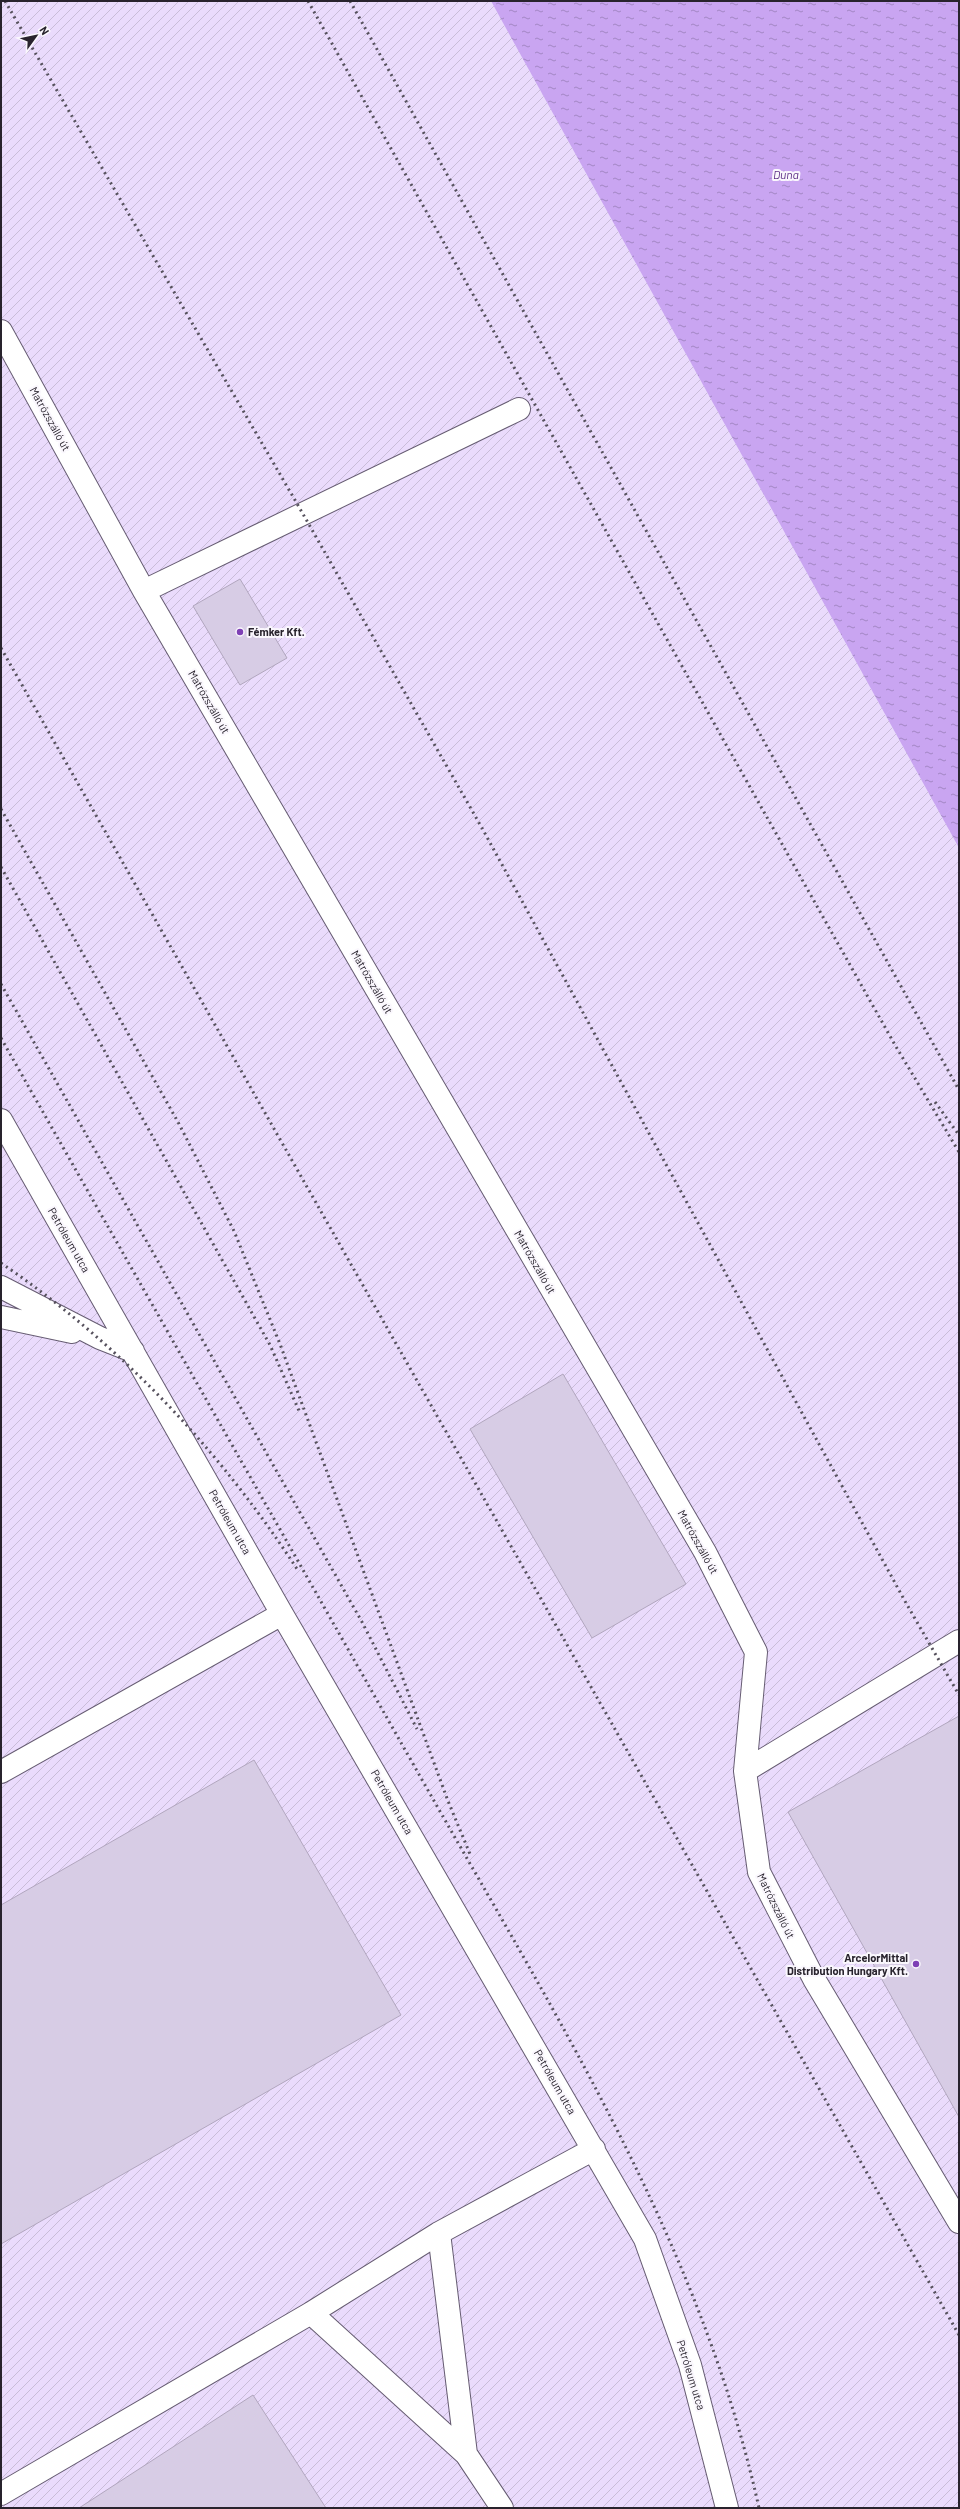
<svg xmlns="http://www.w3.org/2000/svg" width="960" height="2509" font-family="Barlow,sans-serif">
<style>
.industrial{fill:url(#industrial-furrows)}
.water{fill:url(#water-ripples)}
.building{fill:#d7cce5;stroke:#b1a6be}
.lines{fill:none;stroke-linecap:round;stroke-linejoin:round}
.minor-casing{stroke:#665c72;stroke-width:24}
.minor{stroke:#fff;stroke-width:22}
.rail{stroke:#56515d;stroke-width:3;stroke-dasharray:2 4;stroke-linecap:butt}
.poi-dot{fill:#7e40b5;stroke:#faf7fd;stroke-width:1.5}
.labels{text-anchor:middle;stroke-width:4;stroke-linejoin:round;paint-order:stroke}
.street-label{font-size:11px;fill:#28232d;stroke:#faf7fd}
.poi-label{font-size:11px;font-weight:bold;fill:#28232d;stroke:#faf7fd;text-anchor:start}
.water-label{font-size:12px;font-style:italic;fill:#5d2f86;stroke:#faf7fd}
</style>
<defs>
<pattern id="industrial-furrows" width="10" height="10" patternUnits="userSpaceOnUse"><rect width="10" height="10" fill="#eadbfc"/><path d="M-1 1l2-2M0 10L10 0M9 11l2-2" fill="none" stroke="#c9bcd8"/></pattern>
<pattern id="water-ripples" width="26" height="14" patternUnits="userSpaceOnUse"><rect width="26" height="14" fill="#c9a5f1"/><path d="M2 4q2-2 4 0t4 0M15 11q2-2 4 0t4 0" fill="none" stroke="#a386c4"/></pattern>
</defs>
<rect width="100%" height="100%" fill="#f0e7fc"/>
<path class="industrial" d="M1,1H491L959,848V2508H1Z"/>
<path class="water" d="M491,1H959V848L508,32Z"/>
<path class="building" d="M240,579L287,658L240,685L193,606Z
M563,1374L686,1584L592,1638L470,1429Z
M959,1716V2117L788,1812Z
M254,1760L401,2015L1,2244V1905Z
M253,2395L326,2508H79Z"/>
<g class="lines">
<defs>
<path id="minor" d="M1,331L144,591L705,1552L756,1652L745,1771L759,1872L814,1979L959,2222
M144,591L519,409
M1,1120L282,1614L645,2239L690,2365L727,2508
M1,1287L100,1338L133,1351
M1,1317L72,1332
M745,1771L959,1641
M1,1772L282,1614
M439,2233L466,2454L502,2508
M311,2313L466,2454
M1,2494L311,2313L439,2233L594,2149"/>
</defs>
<use href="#minor" class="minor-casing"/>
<use href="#minor" class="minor"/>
<path class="rail" d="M5,1L299,507L482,828L906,1603L959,1695
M308,1L895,1045L959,1152
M350,1L959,1090
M1,648L959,2335
M1,809L178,1122L234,1231L280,1344L448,1801L470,1854
M1,867L270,1345L300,1413
M1,984L362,1622L417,1729
M1,1038C142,1287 284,1536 425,1785C556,2016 701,2245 759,2508
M935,1102L959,1135
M1,1263C120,1344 219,1449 297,1569"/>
</g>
<g class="poi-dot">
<circle cx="240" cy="632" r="4"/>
<circle cx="916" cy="1964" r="4"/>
</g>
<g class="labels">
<g class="street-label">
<text transform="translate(50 419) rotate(61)" y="4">Matrózszálló út</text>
<text transform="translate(209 702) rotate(60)" y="4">Matrózszálló út</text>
<text transform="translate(372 982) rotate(60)" y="4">Matrózszálló út</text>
<text transform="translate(69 1240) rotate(60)" y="4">Petróleum utca</text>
<text transform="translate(535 1262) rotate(60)" y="4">Matrózszálló út</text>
<text transform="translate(230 1522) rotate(60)" y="4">Petróleum utca</text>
<text transform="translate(698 1542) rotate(61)" y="4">Matrózszálló út</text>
<text transform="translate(392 1802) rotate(60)" y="4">Petróleum utca</text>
<text transform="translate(776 1906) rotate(64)" y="4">Matrózszálló út</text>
<text transform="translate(555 2082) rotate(60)" y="4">Petróleum utca</text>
<text transform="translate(691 2375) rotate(73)" y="4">Petróleum utca</text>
</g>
<g class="poi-label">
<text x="248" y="636">Fémker Kft.</text>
<text x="908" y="1962" text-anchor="end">ArcelorMittal<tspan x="908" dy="13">Distribution Hungary Kft.</tspan></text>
</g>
<g class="water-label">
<text x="786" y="179">Duna</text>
</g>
</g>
<rect width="960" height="2509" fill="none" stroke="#28232d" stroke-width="4"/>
<g transform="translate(36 36) rotate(57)" stroke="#faf7fd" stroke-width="3" paint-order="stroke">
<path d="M0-3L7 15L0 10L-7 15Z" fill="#28232d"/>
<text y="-6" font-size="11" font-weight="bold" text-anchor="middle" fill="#28232d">N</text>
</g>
</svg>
